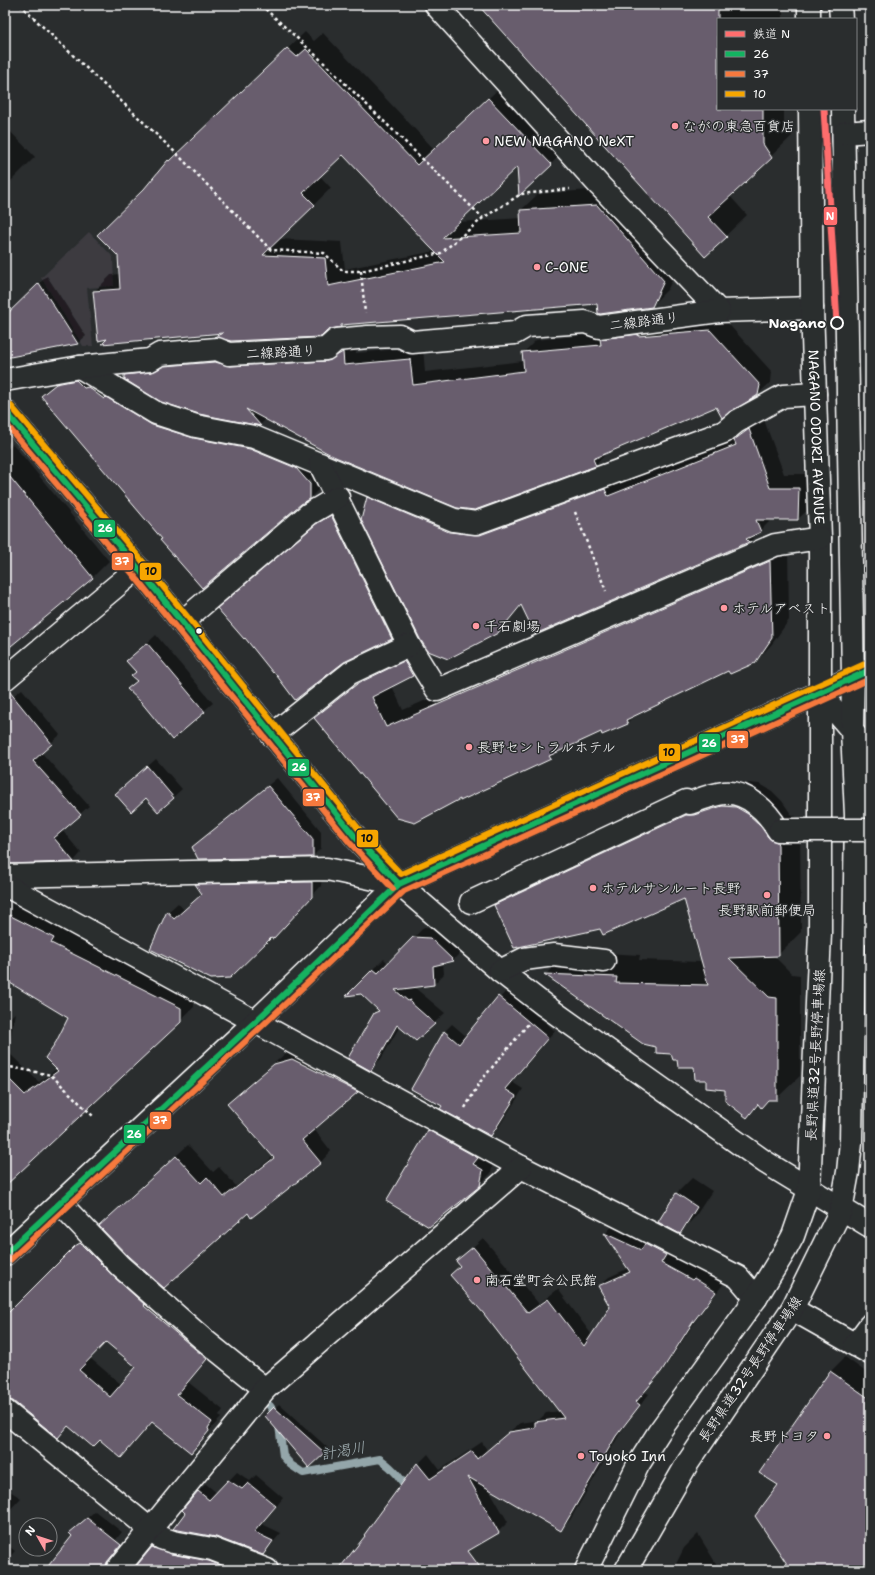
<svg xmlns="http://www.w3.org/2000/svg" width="875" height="1575" font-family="'Shantell Sans','Klee One',sans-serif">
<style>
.built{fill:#3c3b41}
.shadow{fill:#0007;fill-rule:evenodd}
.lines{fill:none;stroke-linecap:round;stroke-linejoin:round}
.stream{stroke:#94a6aa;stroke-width:8}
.building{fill:#675d6d;stroke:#fff;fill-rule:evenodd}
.minor-casing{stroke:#fff;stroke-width:25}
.major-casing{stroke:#fff;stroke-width:25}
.path{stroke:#fff;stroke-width:2.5;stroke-dasharray:3 3;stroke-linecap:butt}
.minor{stroke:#2a2d2e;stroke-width:22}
.major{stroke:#2a2d2e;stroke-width:22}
.minor-bridge-casing{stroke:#fff;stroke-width:25;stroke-linecap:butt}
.minor-bridge{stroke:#2a2d2e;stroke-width:22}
.bus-1-casing{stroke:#2a2d2e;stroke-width:9}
.bus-2-casing{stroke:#2a2d2e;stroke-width:9}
.bus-3-casing{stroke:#2a2d2e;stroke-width:9}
.bus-1{stroke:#13b361;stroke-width:6}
.bus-2{stroke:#f6793e;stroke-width:6}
.bus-3{stroke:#f7a600;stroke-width:6}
.rail-1-casing{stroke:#2a2d2e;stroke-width:10}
.rail-1{stroke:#ff6d6d;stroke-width:7}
.poi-dot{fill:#ff9aa2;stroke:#2a2d2e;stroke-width:1.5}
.stop-dot{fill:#2a2d2e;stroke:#fff;stroke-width:2}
.bus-dot{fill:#fff;stroke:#2a2d2e;stroke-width:1.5}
.labels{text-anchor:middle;stroke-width:3;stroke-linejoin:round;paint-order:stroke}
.poi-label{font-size:14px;fill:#fff;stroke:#2a2d2e;text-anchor:start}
.street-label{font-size:14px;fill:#fff;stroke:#2a2d2e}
.stop-label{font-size:14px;font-weight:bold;fill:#fff;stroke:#2a2d2e;text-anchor:end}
.water-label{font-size:15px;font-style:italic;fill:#a6b4b8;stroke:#2a2d2e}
.line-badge{stroke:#2a2d2e;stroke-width:1.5}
.badge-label{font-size:11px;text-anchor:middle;font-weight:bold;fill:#fff}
.pale-badge-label{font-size:11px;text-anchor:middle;font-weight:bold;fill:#111}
</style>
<rect width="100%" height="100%" fill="#2a2d2e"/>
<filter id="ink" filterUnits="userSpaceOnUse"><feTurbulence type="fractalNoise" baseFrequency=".025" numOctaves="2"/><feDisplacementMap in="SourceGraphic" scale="8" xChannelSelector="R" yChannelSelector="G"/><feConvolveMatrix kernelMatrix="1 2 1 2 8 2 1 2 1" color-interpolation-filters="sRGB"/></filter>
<g filter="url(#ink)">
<path class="built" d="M89,232L113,257L114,286L87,288L93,346H83L41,278Z"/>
<path class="shadow" d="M480,5H783V19H718V109H784V122L792,136L730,196L747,215L705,256Z
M305,32L314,41L323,33L434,149L506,82L568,147L551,164L518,165L458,222L521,218V210L538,194L614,188L680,263L668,289L651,306L598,303L343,323L341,326L216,336L220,332L109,338L94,292L111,275L120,274L146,188L186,144L187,145ZM343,154L435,251L345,269L342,242L279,239L331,188L320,176Z
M5,126L35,157L5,187Z
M47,276L86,336L78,343L9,356L5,351V317Z
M723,318L772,372L771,382L758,394L717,406L608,452L595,465L266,419L260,425L199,413L125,376L137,363L355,340L356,353L423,347L425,372L524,361L523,353L536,340L608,333Z
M66,374L306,458L320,488L310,498L163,539L43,396ZM311,479V495L309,497V480Z
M763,417L784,474H812V506L798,519H772L749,542L536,633L522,605L498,632L368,498L381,484L463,518L618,476L621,483L738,437Z
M5,431L12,439L5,446Z
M13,444L109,561L93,577L5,650V451Z
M340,508L400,630L392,638L227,600L326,516Z
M788,544L789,620L772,644L755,662L728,670L637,713L627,723L601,731L556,752L550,758L460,798L315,718L332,701L375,667L422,645L429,658L412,675L392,686L403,710Z
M156,635L213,703L172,738L142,701L129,688L137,680V671L128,661Z
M22,689L60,735L41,752L89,806L62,830L81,853L74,861L5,863V702Z
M156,759L182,789L158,811L146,797L125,786Z
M277,778L321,831V848L313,856L193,847Z
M749,783L760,784L772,791L782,801L791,814L800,819L801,932L778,955H773L792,974L800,975V1076L776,1099H769L759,1105L747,1117L726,1089L707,1079L695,1066L657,1046L546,974L569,951L640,955L639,960L702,962L684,898L601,928L495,905L518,882L718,792Z
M322,873L321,886L283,928L151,948L168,912L178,903L184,910L203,893L196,884L206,875Z
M5,893L194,995V1007L83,1114L5,1185V1020H7L15,1013L8,1052L39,1082L57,1069V1043L70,1018L5,980Z
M424,927L441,928L463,950L453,960L443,962L444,974L434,984L414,987L445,1013L416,1040L400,1026L381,1059L370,1069L375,1013L379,1010L361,993L349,994L384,959L389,964Z
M507,990L555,1031L512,1082L523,1089L498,1128L491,1135L443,1106L444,1032L452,1024L466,1036Z
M305,1048L368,1080L314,1129L331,1151L320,1163L248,1211L112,1214L188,1145L213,1172L219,1167L236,1186L274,1156L240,1093L287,1052Z
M440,1119L494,1158L491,1173L479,1185L428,1131Z
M692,1178L712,1191L695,1217L680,1232L676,1194Z
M615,1223L725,1282L702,1311L670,1360L645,1392L649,1394L625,1425L570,1520L560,1530L489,1489L508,1522L498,1532L470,1548L452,1570H339L367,1536L365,1535L418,1464L428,1454L440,1470L482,1442L487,1450L520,1423L539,1420L546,1413L560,1411L457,1261L483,1238L539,1304L558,1289L592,1335L611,1308L599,1286L609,1277L629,1268L606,1233Z
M88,1234L218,1347L188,1382L223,1410L219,1416L221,1418L190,1451L153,1422L121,1457L100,1439L69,1425L58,1437L13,1400L5,1398V1317ZM107,1341L137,1367L122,1385L90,1358Z
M845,1357L870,1375V1570H792L780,1485L760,1473L831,1371Z
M5,1403L23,1420L5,1441Z
M279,1404L328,1448L309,1466L266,1416Z
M237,1472L250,1481L256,1475L283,1498L262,1524L281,1533L263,1554L187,1513L198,1492L206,1484L217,1493Z
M5,1488L21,1498L5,1515Z
M95,1511L122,1532L92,1570H46L73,1536L70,1533Z
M698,1534L720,1570H673L684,1548Z
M161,1539L236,1561L231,1570H134Z
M5,1543L15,1551L5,1562Z"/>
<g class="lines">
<path class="stream" d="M270,1406L278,1418L283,1456L291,1465L303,1473L380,1459C391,1467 402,1477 407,1491"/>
</g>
<path class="building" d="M478,5H718V109H763V144L772,158L708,217L727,237L705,257Z
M287,48L297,57L306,49L417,165L488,98L552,165L519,196L517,167L442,238L521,233L520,210L597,205L664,281L652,307L600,314L598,313L597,304L341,325V327L328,330L321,337L231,341L214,337L223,333L102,344L107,339L98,341L93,291L120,289L118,256L97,235L144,189L168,160L169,161ZM343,155L429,246L445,262L328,286L325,258L263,255L315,205L303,193Z
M39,283L78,344L5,358V316Z
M710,330L760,385L758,395L722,418L716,407L593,459L596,466L475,510L457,508L333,456L246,409L261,426L199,414L161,402L124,379V375L152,372L164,366L215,362L230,366L327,361L343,352L344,365L410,359L413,385L524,371L522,352L601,345L600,339L639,334L638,336Z
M76,380L84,388L88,387L104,399L106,397L152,425L194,438L250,449L296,468L310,484V499L301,504L202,588L160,540L162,539L41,396L56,384Z
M749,429L770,488H799L798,520H756L761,532L746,539L749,542L535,634L521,605L498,633L448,659L428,651L420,639L361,520L367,497L449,532L480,535L605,489L608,496L736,445L734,440Z
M5,471L93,578L5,651Z
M331,515L392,639L344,662L295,700L274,672L273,673L245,638L244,639L217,608L316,524Z
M770,561L772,638L755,663L730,674L728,671L626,720L628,724L602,735L601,732L549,756L551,759L460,801V799L415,823L397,818L314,718L357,684L404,661L413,676L372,697L386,727Z
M147,643L205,712L172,740L141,702L127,689L137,681L131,676L136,672L126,661Z
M5,691H9L52,744L33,761L81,815L54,838L74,862L5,864Z
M147,766L174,798L158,812L146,798L131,812L115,794Z
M268,786L313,839V857L198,859L192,847Z
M722,806L736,807L748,814L759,824L768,837L777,842L778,845L779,956L729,958L769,997L777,998V1100H768L761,1108L758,1104L747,1118L725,1101V1090L706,1088V1080H695L694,1067H678L677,1060H673L671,1054L656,1053V1047L643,1044L544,974L617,977L616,983L708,985L684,899L603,935L600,929L514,948L494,905L686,815H694Z
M312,882V897L273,939L271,938L230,978L211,979L150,949L167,911L174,919L202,894L195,884Z
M5,913L54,938L51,943L181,1008V1022L5,1186V1075L25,1095L58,1071L45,1058L56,1042L68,1018L5,980Z
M413,937L430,938L454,961L433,966L434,985L395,990L408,1001L411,1000L410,1002L435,1024L416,1041L397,1025L371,1071L348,1058L374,1013L379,1011L361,994L346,996L373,969L378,973Z
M498,996L548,1038L505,1089L516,1096L491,1136L440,1109L442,1106L411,1089L444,1031L459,1044Z
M292,1059L358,1092L302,1140L321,1163L251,1218L248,1213L164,1288L129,1257L99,1226L176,1156L201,1183L207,1177L224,1197L274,1158L227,1104L274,1064Z
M428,1130L478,1158L473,1164L483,1170L480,1186L429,1227L386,1201Z
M676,1193L697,1207L680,1234L658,1222Z
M604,1233L641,1250L645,1244L666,1255L661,1263L692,1280L694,1278L716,1292L693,1322L661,1372L636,1402L640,1405L616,1436L561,1531L468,1477L499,1533L468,1551L482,1570H338L365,1536L364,1535L417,1463L430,1479L472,1451L477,1459L509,1432L535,1428V1422L564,1418L484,1314L450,1275L460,1266L456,1261L473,1247L528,1313L548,1299L584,1346L610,1307L598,1286L630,1272Z
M80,1243L112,1275L145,1305L144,1306L207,1359L177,1395L212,1422L208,1428L209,1431L191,1453L152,1422L121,1458L100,1440L93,1447L68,1426L58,1438L13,1401L5,1399V1316L75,1246ZM106,1342L136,1367L110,1397L79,1370Z
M830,1371L870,1399V1570H791L755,1516L778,1485L759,1473Z
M274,1407L325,1453L309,1468L265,1416Z
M228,1480L242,1489L248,1483L276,1506L254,1532L273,1541L263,1555L216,1537L173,1529L185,1513L182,1510L198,1491L209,1500Z
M87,1518L121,1545L107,1562L105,1570H45L72,1536L69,1533Z
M152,1547L171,1554L209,1561L232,1570H133Z"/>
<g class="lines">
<defs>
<g id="minor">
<path d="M436,5L600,186L719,311L812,308"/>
<path d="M809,5V19"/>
<path d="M840,5L841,19"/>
<path id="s1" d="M810,109L812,308L820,538V693"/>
<path d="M843,109L853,678"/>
<path d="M844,133L870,131"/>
<path d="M80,367L156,413L196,426L254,437L454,520L476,523L724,432L736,422L783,396L815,394"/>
<path d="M5,380L80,367L150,360L160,354L217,349L229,354L326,349L336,340L368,337L400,336L412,342L515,333L527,326L585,322L599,327L719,311"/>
<path d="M5,411L138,568L356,838L399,884L500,971L544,1005L765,1162L870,1226"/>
<path d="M320,464L409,645L437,690L775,545L820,538"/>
<path d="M182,622L309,514L338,497"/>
<path d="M5,679L138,568"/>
<path d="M820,693L870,752"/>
<path d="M272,735L350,673L409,645"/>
<path d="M5,876L327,869L399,884"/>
<path d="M5,885L521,1167L738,1277L756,1298"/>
<path d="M471,902L686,801L690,803C701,799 713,794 724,793C747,791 768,812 778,830H780"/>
<path d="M855,933L870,932"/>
<path d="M500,971L524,959L554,955L604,961"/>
<path d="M60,1203L120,1266L203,1339L265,1389"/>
<path d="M5,1254L256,1021L399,884L870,670"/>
<path d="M792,1309L870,1353"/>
<path d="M855,1345L870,1325"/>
<path d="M5,1411L161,1538L173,1542L212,1549L267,1570"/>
<path d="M117,1570L265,1389L521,1167"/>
</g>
<path id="major" d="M586,1570L638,1465L659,1432L756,1298L786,1249L793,1236L809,1190L820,933V693
M626,1570L687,1464L792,1309L841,1210L848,1172L851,1142L856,815L852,730L853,678"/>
</defs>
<use href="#minor" class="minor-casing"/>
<use href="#major" class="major-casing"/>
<path class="path" d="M20,5L179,156L271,250L324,253L343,271H361L441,253L483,218L521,194L570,189
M261,5L322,61L483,218
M361,271L365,313
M575,512L606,591
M5,1066L51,1075L94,1117
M465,1108L480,1082L529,1023"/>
<use href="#minor" class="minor"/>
<use href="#major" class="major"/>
<defs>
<path id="minor-bridge" d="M780,830H870"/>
</defs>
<use href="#minor-bridge" class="minor-bridge-casing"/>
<use href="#minor-bridge" class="minor-bridge"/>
<defs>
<path id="bus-1" d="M5,411L138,568L356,838L399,884
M5,1254L256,1021L399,884L870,670"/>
<path id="bus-2" d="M5,423L132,573L350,843L393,889
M10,1260L261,1027L404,891L870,679"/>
<path id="bus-3" d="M11,406L144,563L362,833L401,874L867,663"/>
</defs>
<use href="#bus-1" class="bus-1-casing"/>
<use href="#bus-2" class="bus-2-casing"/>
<use href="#bus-3" class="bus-3-casing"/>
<use href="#bus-1" class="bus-1"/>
<use href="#bus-2" class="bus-2"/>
<use href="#bus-3" class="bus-3"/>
<defs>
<path id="rail-1" d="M824,109L837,323"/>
</defs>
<use href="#rail-1" class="rail-1-casing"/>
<use href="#rail-1" class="rail-1"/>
</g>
</g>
<g class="poi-dot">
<circle cx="675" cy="126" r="4"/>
<circle cx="486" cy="141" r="4"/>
<circle cx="537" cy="267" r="4"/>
<circle cx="724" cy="608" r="4"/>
<circle cx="476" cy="626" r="4"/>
<circle cx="469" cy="747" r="4"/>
<circle cx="593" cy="888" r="4"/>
<circle cx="767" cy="895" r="4"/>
<circle cx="477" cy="1280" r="4"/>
<circle cx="827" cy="1436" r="4"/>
<circle cx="581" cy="1456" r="4"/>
</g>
<circle class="stop-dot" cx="837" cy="323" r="6"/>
<circle class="bus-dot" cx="199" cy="631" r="3.5"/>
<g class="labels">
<g class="poi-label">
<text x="683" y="131">ながの東急百貨店</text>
<text x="494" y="146">NEW NAGANO NeXT</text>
<text x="545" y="272">C-ONE</text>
<text x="732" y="613">ホテルアベスト</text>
<text x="484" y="631">千石劇場</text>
<text x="477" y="752">長野セントラルホテル</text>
<text x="601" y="893">ホテルサンルート長野</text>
<text x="767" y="915" text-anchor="middle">長野駅前郵便局</text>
<text x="485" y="1285">南石堂町会公民館</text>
<text x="819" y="1441" text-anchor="end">長野トヨタ</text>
<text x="589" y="1461">Toyoko Inn</text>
</g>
<g class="street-label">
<text transform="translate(644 321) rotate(-7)" y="5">二線路通り</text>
<text transform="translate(281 352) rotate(-3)" y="5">二線路通り</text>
<text dy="5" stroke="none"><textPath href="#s1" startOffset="328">NAGANO ODORI AVENUE</textPath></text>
<text transform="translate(815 1055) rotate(-87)" y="5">長野県道32号長野停車場線</text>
<text transform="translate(750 1369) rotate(-56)" y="5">長野県道32号長野停車場線</text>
</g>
<g class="stop-label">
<text x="826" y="328">Nagano</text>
</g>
<g class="water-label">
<text transform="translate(343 1451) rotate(-10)" y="5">計渇川</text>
</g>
</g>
<g class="line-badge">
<rect x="823" y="206" width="15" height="20" rx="4" fill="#ff6d6d"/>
<rect x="93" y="519" width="23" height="19" rx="4" fill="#13b361"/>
<rect x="111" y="552" width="23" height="19" rx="4" fill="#f6793e"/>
<rect x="139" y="562" width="23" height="19" rx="4" fill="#f7a600"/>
<rect x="726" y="730" width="23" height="19" rx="4" fill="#f6793e"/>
<rect x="698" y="733" width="23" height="20" rx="4" fill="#13b361"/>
<rect x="658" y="743" width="23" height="19" rx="4" fill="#f7a600"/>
<rect x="287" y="758" width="23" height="19" rx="4" fill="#13b361"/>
<rect x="302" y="788" width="23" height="19" rx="4" fill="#f6793e"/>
<rect x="356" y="829" width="23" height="19" rx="4" fill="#f7a600"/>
<rect x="149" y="1111" width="23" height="19" rx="4" fill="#f6793e"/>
<rect x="123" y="1124" width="23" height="20" rx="4" fill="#13b361"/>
</g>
<g class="badge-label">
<text x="830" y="220">N</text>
<text x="105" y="532">26</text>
<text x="122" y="565">37</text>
<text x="738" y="743">37</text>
<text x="709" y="747">26</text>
<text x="299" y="771">26</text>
<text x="313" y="801">37</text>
<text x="160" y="1124">37</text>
<text x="134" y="1138">26</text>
</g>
<g class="pale-badge-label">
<text x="151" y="575">10</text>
<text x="669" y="756">10</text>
<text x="367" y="842">10</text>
</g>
<rect width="875" height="1575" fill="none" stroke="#2a2d2e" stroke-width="20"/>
<rect x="10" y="10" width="855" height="1555" fill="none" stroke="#fff" stroke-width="1.5" filter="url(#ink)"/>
<rect x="717" y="18" width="140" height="92" fill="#2a2d2e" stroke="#7f8182"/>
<rect x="725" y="31" width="20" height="6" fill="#ff6d6d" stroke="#7f8182"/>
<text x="753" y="38" font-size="12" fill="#ffffff">鉄道 N</text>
<rect x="725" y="51" width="20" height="6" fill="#13b361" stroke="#7f8182"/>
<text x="753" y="58" font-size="12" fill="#ffffff">26</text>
<rect x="725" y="71" width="20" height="6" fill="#f6793e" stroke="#7f8182"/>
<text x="753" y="78" font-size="12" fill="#ffffff">37</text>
<rect x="725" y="91" width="20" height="6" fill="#f7a600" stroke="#7f8182"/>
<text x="753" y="98" font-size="12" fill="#ffffff">10</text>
<g transform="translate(38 1537) rotate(309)"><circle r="19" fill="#2a2d2e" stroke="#7f8182"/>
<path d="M0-3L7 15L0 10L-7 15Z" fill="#ff9aa2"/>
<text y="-6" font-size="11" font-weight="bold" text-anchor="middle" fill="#ffffff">N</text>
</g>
</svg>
